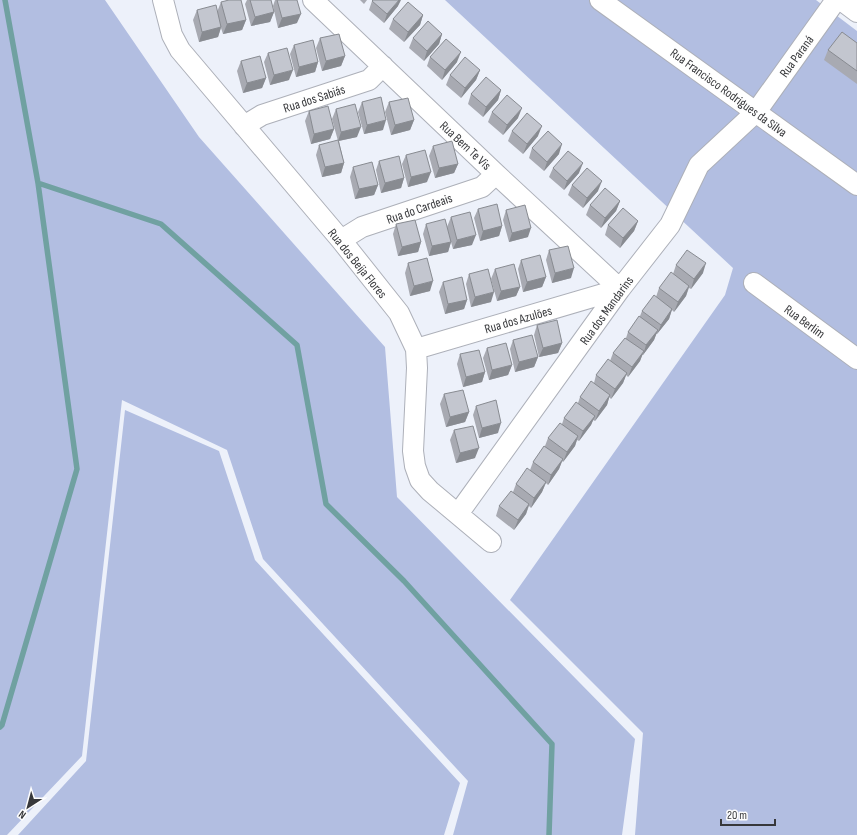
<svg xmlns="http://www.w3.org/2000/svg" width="857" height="835" font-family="'Sofia Sans Condensed',sans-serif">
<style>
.green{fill:#b2bee1}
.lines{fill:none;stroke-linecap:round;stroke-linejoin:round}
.stream{stroke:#70a1a1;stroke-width:5.5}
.street-casing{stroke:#adb0b9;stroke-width:22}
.street{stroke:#fff;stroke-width:20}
.wall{fill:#a8aab2}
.shaded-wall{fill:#888b91}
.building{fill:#c3c6cf;stroke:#888b91}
.labels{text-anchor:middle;stroke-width:3;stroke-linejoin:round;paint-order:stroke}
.street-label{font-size:13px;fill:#37383b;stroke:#fefefe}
</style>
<rect width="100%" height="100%" fill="#edf1fa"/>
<path class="green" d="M0,0H105L199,137L385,347L397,497L635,739L622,835H453L468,781L263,559L227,450L122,400L82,756L7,835H0Z
M445,0H816L857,31V835H635L643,733L510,600L725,295L733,268Z
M125,410L219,451L255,560L460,783L444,835H18L86,761Z"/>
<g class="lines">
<path class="stream" d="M38,183L161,224L297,345L326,504L404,581L552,744L549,835
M0,727L2,725L77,469L38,183L5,0"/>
<defs>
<path id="street" d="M163,0L172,35L180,50L341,240L399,313L416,349L417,368L413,451L415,466L420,480L430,491L491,542
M313,0L496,174L620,289
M600,0L857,185
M841,0L857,12
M244,126L262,115L369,80L383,66
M341,240L362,227L482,187L496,174
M754,283L857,359
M416,349L620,289
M458,514L620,289L670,225L699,165L756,112L836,0"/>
</defs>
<use href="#street" class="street-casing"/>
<use href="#street" class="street"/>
</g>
<path class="wall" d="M247,0H271L274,12L270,22L251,26L245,4Z
M275,0H297V23L278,28L273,6Z
M360,0H367L364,4Z
M372,1L398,6L384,23L369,10Z
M221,2L246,20L242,30L223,34L221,28L218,37L199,42L193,20L197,10L217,12Z
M423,15L420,25L404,42L389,29L393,19Z
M442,34L439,44L424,61L409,48L413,38Z
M320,38L345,56L341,66L322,71L316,48Z
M857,43V84L824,60L828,50Z
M294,45L318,62L315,72L296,77L290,54Z
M268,53L289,80L270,85L264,62Z
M430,57L457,62L442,80L427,66Z
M241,61L266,78L262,88L243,93L237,71Z
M480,70L476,80L461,98L446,85L450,75Z
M501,90L498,100L483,117L468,104L471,94Z
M362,102L383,130L364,134L358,112Z
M389,102L414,120L410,130L391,135L385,112Z
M336,109L357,137L339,141L344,163L341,173L322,177L316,155L319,145L338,141L332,119Z
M309,111L334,129L330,139L311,144L305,121Z
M492,112L518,118L503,135L488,122Z
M512,131L538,136L523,154L508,141Z
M433,146L458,164L454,173L435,178L429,156Z
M532,148L559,154L544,171L529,158Z
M406,155L427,182L408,187L402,164Z
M379,161L404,178L401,188L381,193L376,170Z
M353,167L378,185L374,195L355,199L350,177Z
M553,168L579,173L564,190L549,177Z
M572,185L598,191L583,208L568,195Z
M620,201L616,211L601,228L586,215L590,205Z
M478,209L502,226L499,236L480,241L474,218Z
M506,210L528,237L509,242L503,220Z
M451,217L472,245L453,249L451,242L448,252L429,256L423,234L426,224L447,227Z
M638,221L634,231L620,248L605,235L608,225Z
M396,224L421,242L418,252L398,256L393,234Z
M549,250L571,278L552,283L546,260Z
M521,260L546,277L542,287L523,292L518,269Z
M408,263L430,291L410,296L405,273Z
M676,265L703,273L691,289L689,288L686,296L674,312L672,310L669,319L657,334H656L654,340L643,355H642L640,361L628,377L626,375L623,383L611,399L609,397L607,405L595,421L593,420L591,425L579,441L577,440L575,446L563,462L562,461L559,469L548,485L546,483L542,492L531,508L529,506L526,514L514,530L496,516L499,506L513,492L516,484L530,470L533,462L545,446L548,438L562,424L564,418L578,403L580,397L594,383L596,375L610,361L613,353L626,338L628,332L640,316L642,311L656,297L659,288L673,274Z
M495,269L520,287L516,296L497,301L491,279Z
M469,274L491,302L471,307L466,284Z
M443,282L467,300L464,309L445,314L439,292Z
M537,325L562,343L558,353L539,357L534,335Z
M513,340L538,357L534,367L515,372L510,349Z
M487,348L512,365L508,375L489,380L483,358Z
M460,354L485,372L482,382L463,387L457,364Z
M444,394L469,412L465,422L446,427L440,404Z
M476,406L498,433L479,438L473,415Z
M454,430L475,458L456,463L450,440Z"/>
<path class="shaded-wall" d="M399,0H401L398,6L384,23L387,14Z
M274,12L270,22L251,26L255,17Z
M301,14L297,23L278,28L282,18Z
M423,15L420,25L404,42L408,32Z
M246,20L242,30L223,34L227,24Z
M221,27L218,37L199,42L202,32Z
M442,34L439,44L424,61L427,51Z
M461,52L457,62L442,80L445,70Z
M345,56L341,66L322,71L326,61Z
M318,62L315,72L296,77L299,67Z
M293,70L289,80L270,85L274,75Z
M480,70L476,80L461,98L465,88Z
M266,78L262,88L243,93L247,83Z
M501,90L498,100L483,117L486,107Z
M522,108L518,118L503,135L507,125Z
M386,120L383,130L364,134L367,125Z
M414,120L410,130L391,135L395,125Z
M542,126L538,136L523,154L527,144Z
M361,127L357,137L338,141L341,132Z
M334,129L330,139L311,144L314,134Z
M562,144L559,154L544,171L547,162Z
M344,163L341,173L322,177L325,167Z
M583,163L579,173L564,190L567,181Z
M458,164L454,173L435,178L439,168Z
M431,172L427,182L408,187L411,177Z
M404,178L401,188L381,193L385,183Z
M602,181L598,191L583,208L587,198Z
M378,185L374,195L355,199L359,189Z
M620,201L616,211L601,228L605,218Z
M638,221L634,231L620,248L623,238Z
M502,226L499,236L480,241L483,231Z
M531,228L528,237L509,242L512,233Z
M476,235L472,245L453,249L457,240Z
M421,242L418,252L398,256L402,247Z
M451,242L448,252L429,256L432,246Z
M706,263L703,273L691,289L694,279Z
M574,268L571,278L552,283L555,273Z
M546,277L542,287L523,292L527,282Z
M433,281L430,291L410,296L414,286Z
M689,286L686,296L674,312L678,302Z
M520,287L516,296L497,301L501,291Z
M494,292L491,302L471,307L475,297Z
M467,300L464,309L445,314L448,304Z
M672,309L669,319L657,334L661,325Z
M658,330L654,340L643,355L646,345Z
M562,343L558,353L539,357L543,348Z
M644,351L640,361L628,377L632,367Z
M538,357L534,367L515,372L519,362Z
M512,365L508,375L489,380L492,370Z
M485,372L482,382L463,387L466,377Z
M627,373L623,383L611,399L615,389Z
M610,395L607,405L595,421L599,411Z
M469,412L465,422L446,427L450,417Z
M595,416L591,425L579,441L583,431Z
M501,423L498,433L479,438L482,428Z
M578,436L575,446L563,462L567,452Z
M479,448L475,458L456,463L460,453Z
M563,459L559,469L548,485L551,475Z
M546,482L542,492L531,508L534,498Z
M529,504L526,514L514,530L518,520Z"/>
<path class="building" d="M229,0H241L246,20L227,24L221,2Z
M250,0H271L274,12L255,17Z
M277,0H297L301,14L282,18Z
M373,0H399L387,14L372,1Z
M408,2L423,15L408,32L393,19Z
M216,5L221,27L202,32L197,10Z
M428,21L442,34L427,51L413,38Z
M842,32L857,43V71L828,50Z
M339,34L345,56L326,61L320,38Z
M446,39L461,52L445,70L430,57Z
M313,40L318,62L299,67L294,45Z
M287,48L293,70L274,75L268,53Z
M260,56L266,78L247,83L241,61Z
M465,57L480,70L465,88L450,75Z
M486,77L501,90L486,107L471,94Z
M507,95L522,108L507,125L492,112Z
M381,97L386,120L367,125L362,102Z
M408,98L414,120L395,125L389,102Z
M355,104L361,127L341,132L336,109Z
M328,106L334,129L314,134L309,111Z
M527,113L542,126L527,144L512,131Z
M548,131L562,144L547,162L532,148Z
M338,140L344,163L325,167L319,145Z
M452,141L458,164L439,168L433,146Z
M425,150L431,172L411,177L406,155Z
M568,151L583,163L567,181L553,168Z
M399,156L404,178L385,183L379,161Z
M372,162L378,185L359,189L353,167Z
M587,168L602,181L587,198L572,185Z
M605,188L620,201L605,218L590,205Z
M497,204L502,226L483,231L478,209Z
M525,205L531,228L512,233L506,210Z
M623,208L638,221L623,238L608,225Z
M470,212L476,235L457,240L451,217Z
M445,219L451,242L432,246L426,224Z
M415,220L421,242L402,247L396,224Z
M568,246L574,268L555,273L549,250Z
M687,250L706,263L694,279L676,265Z
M540,255L546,277L527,282L521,260Z
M427,258L433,281L414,286L408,263Z
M514,264L520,287L501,291L495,269Z
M488,269L494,292L475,297L469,274Z
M671,272L689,286L678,302L659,288Z
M462,277L467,300L448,304L443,282Z
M654,295L672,309L661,325L642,311Z
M639,316L658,330L646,345L628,332Z
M557,320L562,343L543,348L537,325Z
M532,335L538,357L519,362L513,340Z
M625,338L644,351L632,367L613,353Z
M506,343L512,365L492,370L487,348Z
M479,350L485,372L466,377L460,354Z
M608,359L627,373L615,389L596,375Z
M591,381L610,395L599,411L580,397Z
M463,390L469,412L450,417L444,394Z
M496,400L501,423L482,428L476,406Z
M576,402L595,416L583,431L564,418Z
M560,423L578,436L567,452L548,438Z
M473,426L479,448L460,453L454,430Z
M544,446L563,459L551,475L533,462Z
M527,468L546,482L534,498L516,484Z
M511,491L529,504L518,520L499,506Z"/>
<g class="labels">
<g class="street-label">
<text transform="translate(796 56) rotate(-54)" y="5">Rua Paraná</text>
<text transform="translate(729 92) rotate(36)" y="5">Rua Francisco Rodrigues da Silva</text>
<text transform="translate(314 98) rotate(-18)" y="5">Rua dos Sabiás</text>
<text transform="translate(466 145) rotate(43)" y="5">Rua Bem Te Vis</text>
<text transform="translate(419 208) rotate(-19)" y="5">Rua do Cardeais</text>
<text transform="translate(358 263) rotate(51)" y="5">Rua dos Beija Flores</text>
<text transform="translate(606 310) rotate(-54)" y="5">Rua dos Mandarins</text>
<text transform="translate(518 319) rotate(-16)" y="5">Rua dos Azulões</text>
<text transform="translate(805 321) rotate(36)" y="5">Rua Berlim</text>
</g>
</g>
<g transform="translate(28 807) rotate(216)" stroke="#fefefe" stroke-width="3" paint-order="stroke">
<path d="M0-3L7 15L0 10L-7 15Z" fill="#37383b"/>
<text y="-6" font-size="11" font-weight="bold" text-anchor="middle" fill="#37383b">N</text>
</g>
<path d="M721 819v6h54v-6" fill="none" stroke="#37383b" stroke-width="2"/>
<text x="727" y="819" font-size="12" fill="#37383b" stroke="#fefefe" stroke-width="3" paint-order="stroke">20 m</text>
</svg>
